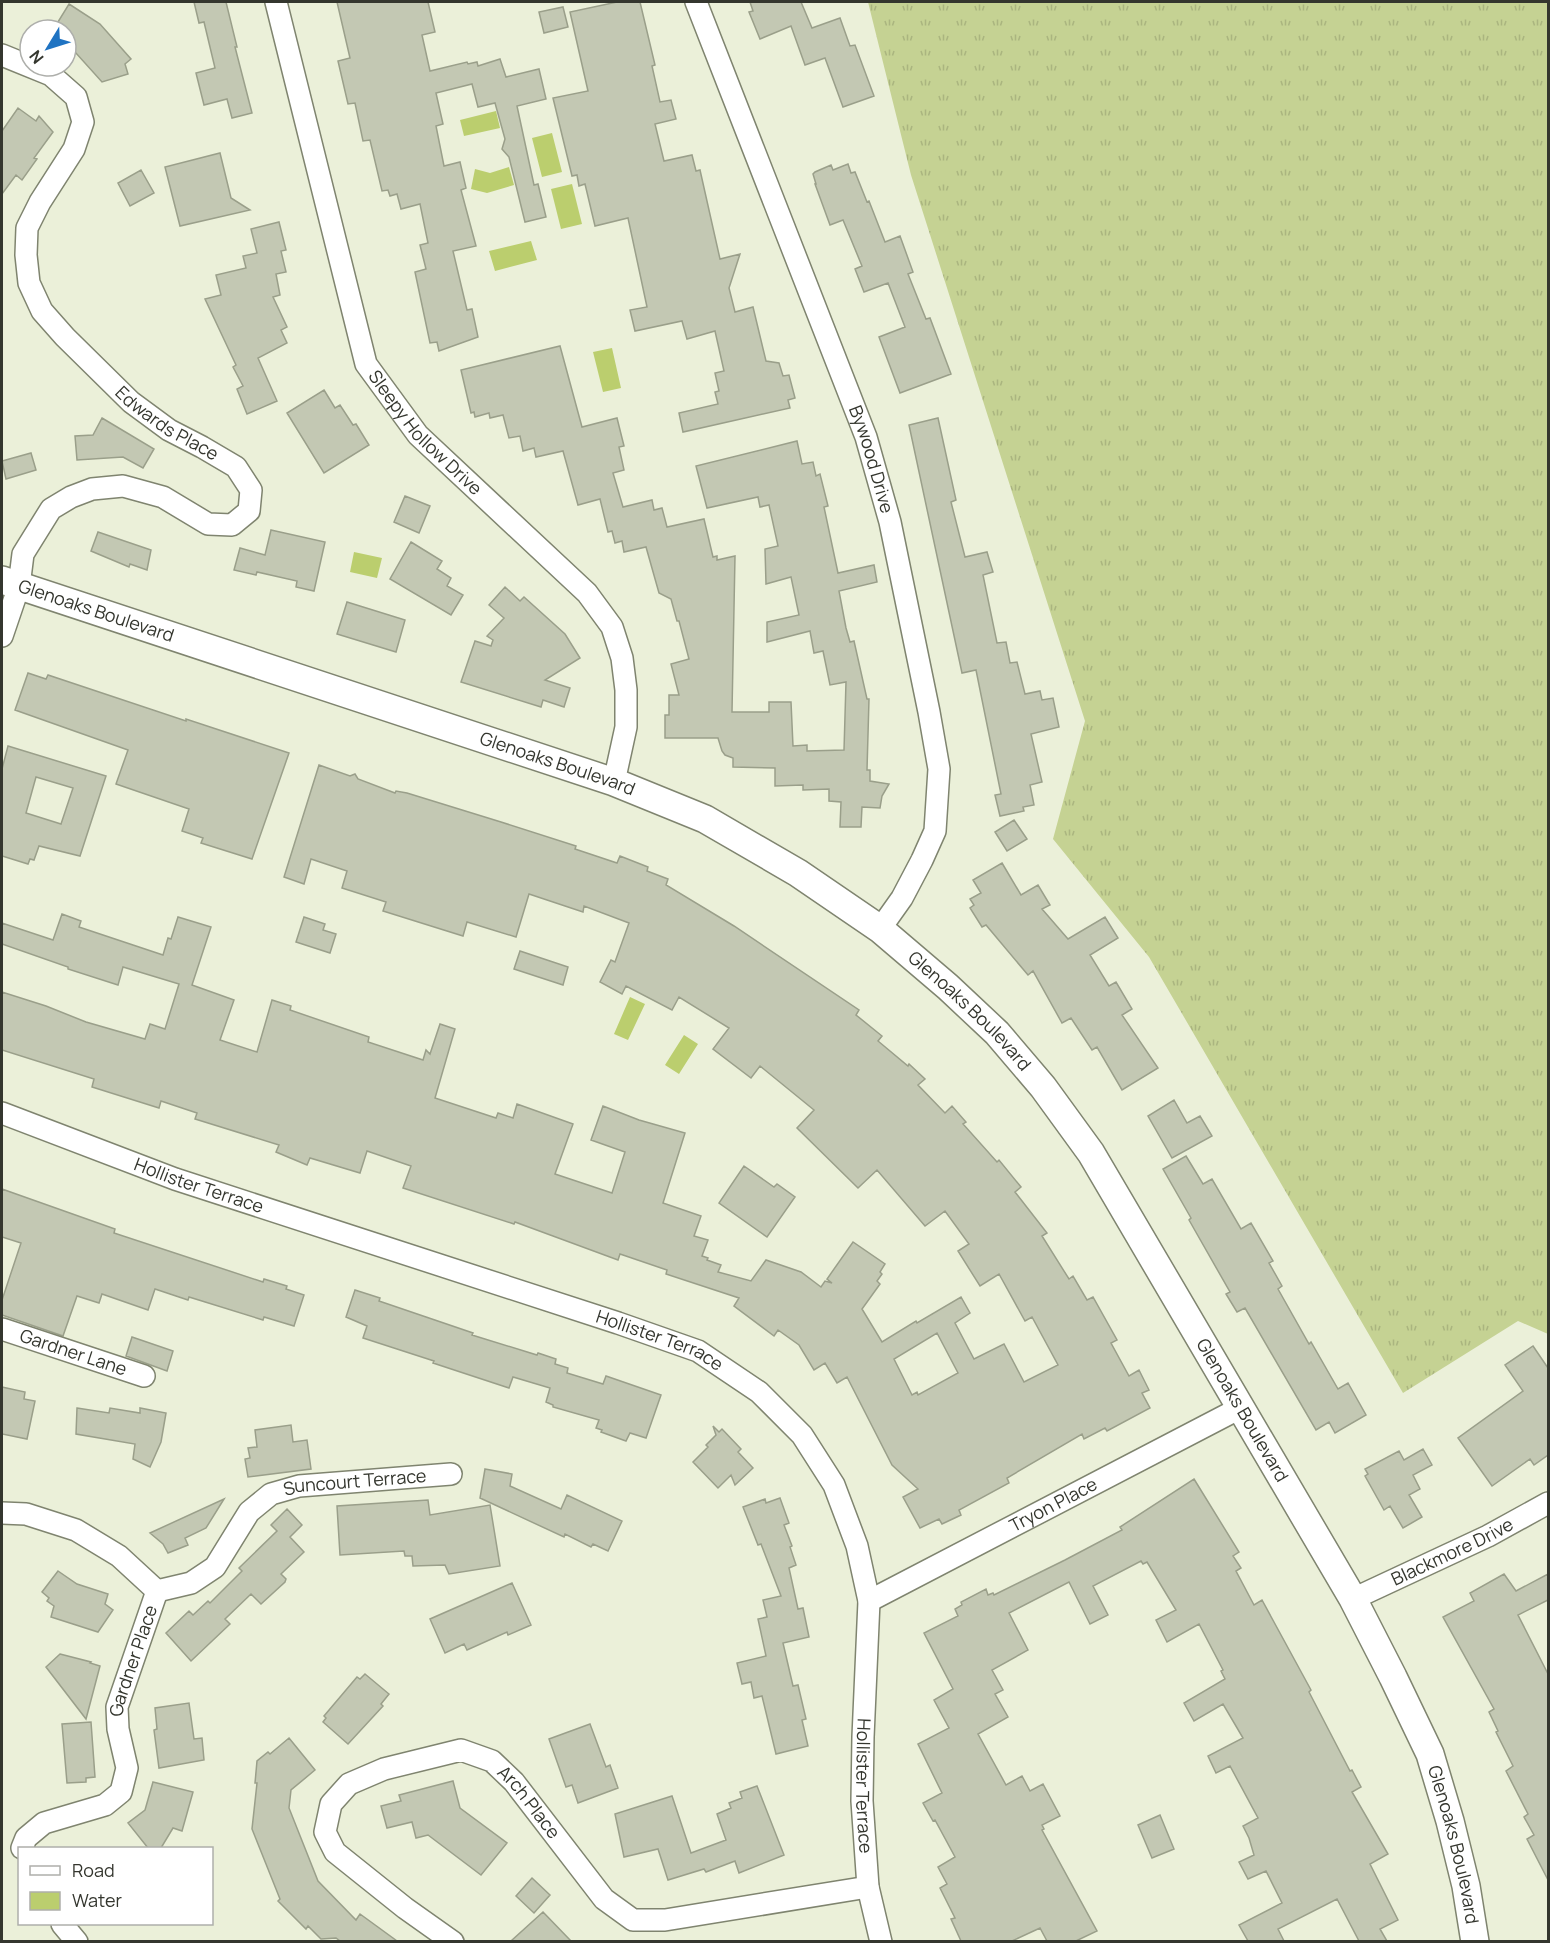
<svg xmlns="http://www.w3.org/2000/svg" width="1550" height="1943" font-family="Manrope,sans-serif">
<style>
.grass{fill:url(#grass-tufts)}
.water{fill:#bbce6e}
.building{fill:#c3c8b3;stroke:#9a9f8a;stroke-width:1.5;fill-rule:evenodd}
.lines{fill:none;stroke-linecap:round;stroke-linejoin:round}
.minor-casing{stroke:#7f846f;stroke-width:24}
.tertiary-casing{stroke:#7f846f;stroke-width:30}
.minor{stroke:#fff;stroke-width:21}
.tertiary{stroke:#fff;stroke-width:27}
.labels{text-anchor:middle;stroke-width:4.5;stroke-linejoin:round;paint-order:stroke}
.street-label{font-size:18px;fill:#34362e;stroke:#fff}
</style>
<defs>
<pattern id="grass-tufts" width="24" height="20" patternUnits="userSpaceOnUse" patternTransform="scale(1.5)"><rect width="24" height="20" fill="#c5d293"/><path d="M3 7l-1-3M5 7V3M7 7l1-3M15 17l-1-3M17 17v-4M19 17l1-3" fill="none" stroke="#aab57f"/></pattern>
</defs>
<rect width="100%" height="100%" fill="#ebf0d9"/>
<path class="grass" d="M868,2H1548V1334L1518,1321L1403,1393L1149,957L1053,839L1085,721L911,175Z"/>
<path class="water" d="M496,111L500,128L464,136L460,120Z
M552,133L562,172L542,177L532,138Z
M509,167L514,185L487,193L471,189L475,169L490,173Z
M572,184L582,224L561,229L551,189Z
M531,241L537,260L495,271L489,251Z
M612,348L621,388L603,392L593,352Z
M354,552L382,558L377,578L350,572Z
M630,997L645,1004L628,1040L614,1034Z
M684,1035L698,1044L679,1074L665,1065Z"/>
<path class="building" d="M194,2H226L237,47H235L252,113L232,118L227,99L204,105L196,73L215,68L204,22L199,23Z
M337,2H428L435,32L422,35L430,71L467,62L468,64L477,62L478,66L500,59L506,77L539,69L546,99L517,106L534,185L538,184L546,217L525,222L509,157L502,149L505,139L495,103L478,107L472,84L436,93L443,124L436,126L444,166L460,162L466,188L461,190L476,246L453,251L467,310L472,309L478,337L439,351L437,342L430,343L415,272L426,269L420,245L428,243L420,204L401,209L397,194L390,196L388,190L382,191L370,140L363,141L355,103L348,104L338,61L350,58Z
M617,2H640L655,65L652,66L660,102L671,100L676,119L655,124L664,161L692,155L696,171L700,170L720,259L740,254L729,288L735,312L753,307L766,361L779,363L783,376L789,375L795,398L788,400L790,408L683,432L679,413L718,404L715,392L719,391L715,373L724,371L715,331L687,339L682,321L635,331L630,310L647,307L628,218L595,226L585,184L579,186L577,175L572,176L553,98L588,91L570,12Z
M750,2H801L812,28L840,18L850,46L855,45L874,96L843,107L825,58L805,65L791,26L760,39L749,12L753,11Z
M69,4L100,24L131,59L125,64L128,74L102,82L66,42V30H53Z
M563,7L568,27L544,33L539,12Z
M18,108L36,121L39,116L53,132L34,158L37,159L22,180L16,175L2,194V131Z
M220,153L231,198L250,210L180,226L165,167Z
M848,164L851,173L855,172L867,202L869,201L885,242L900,236L913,272L908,274L926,319L930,318L951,374L900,393L879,337L905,327L888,283L864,292L855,269L862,266L843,220L830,225L815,184H816L813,174L815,172L831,165L833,170Z
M141,170L154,193L130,206L118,183Z
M279,222L286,250L281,251L286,272L276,274L280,295L273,297L287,327L281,330L287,343L258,358L277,401L247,414L237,389L243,386L233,367L236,365L205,299L221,295L216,275L246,268L243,256L257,253L251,229Z
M560,346L582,427L617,418L624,446L619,447L624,470L613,473L623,507L652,500L654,510L662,508L667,527L704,519L713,557L717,556V560L735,556L732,712H769V702H791L793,746L807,745V751L844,750L846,682L830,685L823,651L814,653L810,631L767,642V622L799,615L791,577L766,584L765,549L778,546L769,505L760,507L758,497L707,508L696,466L797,441L802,464L813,462L816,476L820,474L828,506L824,507L838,573L874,565L877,582L839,591L846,628L850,642L854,641L867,699H869L867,770H870V781L889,784L882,796L880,808L862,807L861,827H840L841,802L829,801V789L803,790V785L775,786V768L733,767V758L725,755L722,751L718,738H665V715H669V695H679L671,664L689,659L679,621H677L671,599L659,593L646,547L624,552L622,541L615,543L612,531L608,532L600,499L578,505L563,451L536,457L534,448L523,451L520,436L509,438L503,415L490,418L489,413L475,417L474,412L471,413L461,370Z
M324,390L335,408L340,405L353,425L356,424L369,445L324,473L287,413Z
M102,418L154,449L143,468L123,457L77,460L75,436L93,435Z
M938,418L956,500L951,502L965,557L987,552L993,572L983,575L997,643L1006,642L1010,663L1017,662L1025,694L1040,691L1042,700L1053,698L1059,727L1031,734L1042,782L1030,785L1034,805L1023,807L1024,811L1000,816L995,795L1001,794L976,670L962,673L909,425Z
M31,453L36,470L6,479L2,461Z
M405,496L430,506L419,533L394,522Z
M271,530L325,542L314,591L296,587L297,581L257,572L256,575L234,570L240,548L265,555Z
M98,532L151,550L147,570L130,564L129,567L91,551Z
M411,542L442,561L437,569L451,578L447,586L463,595L451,615L390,579Z
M505,587L520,601L524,597L565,634L580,658L545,680L570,688L564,707L543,700L541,707L461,682L475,641L491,646L493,640L487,636L504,618L489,605Z
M347,602L405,620L396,652L337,634Z
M28,673L46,679L48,675L186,721V719L289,753L252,859L201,843L203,838L182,831L189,809L116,784L128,750L15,710Z
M8,746L106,776L80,856L39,846L34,860L30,859L28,864L2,856V769ZM36,777L73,788L61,824L26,813Z
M319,765L350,776L355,774L358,779L395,793L396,791L407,793L501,822L576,846L575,849L617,863L620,856L648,867L647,871L668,879L666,885L734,926L859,1010L856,1015L882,1036L878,1041L908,1066L909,1064L925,1079L918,1085L945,1113L952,1106L966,1122L963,1124L997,1162L999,1160L1021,1187L1015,1192L1047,1233L1042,1236L1069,1279L1073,1276L1087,1300L1093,1297L1117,1340L1111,1343L1129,1376L1139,1370L1149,1390L1142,1393L1150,1408L1107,1431L1105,1428L1084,1439L1082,1434L1007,1478L1009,1483L959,1510L961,1515L942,1524L939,1519L920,1528L903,1497L918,1489L892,1465L847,1377L837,1383L825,1363L814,1370L799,1345L778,1330L774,1336L734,1306L739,1298L666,1274L667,1270L620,1254L618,1260L515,1222L514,1224L403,1188L411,1166L367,1151L360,1173L310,1158L307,1165L276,1152L279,1145L195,1119L197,1113L161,1101L159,1108L92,1087L94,1079L2,1050V992L46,1006L86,1022L145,1039L150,1024L165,1029L179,984L123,967L118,985L68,969V967L2,944V923L53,940L62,914L81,921L79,927L163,955L168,938L171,939L178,917L211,927L192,985L234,1000L220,1040L257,1052L272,1000L291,1006L290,1010L369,1037L368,1042L423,1060L426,1050L430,1054L440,1024L455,1029L435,1098L496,1118L498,1113L513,1118L517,1104L573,1124L555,1174L612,1193L625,1152L591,1140L603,1106L639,1120L685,1133L663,1203L701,1216L694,1236L708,1240L702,1256L708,1258L707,1260L721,1265L718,1272L751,1281L766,1260L801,1272L821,1287L825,1281L832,1283L827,1279L853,1242L885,1264L880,1272L882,1274L877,1281L880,1284L862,1309L882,1342L916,1321L917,1323L961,1297L970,1313L955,1323L974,1359L1004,1344L1024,1382L1058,1365L1032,1317L1025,1321L999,1274L980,1286L958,1251L969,1244L945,1211L925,1226L877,1170L858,1188L797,1128L814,1110L760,1066L751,1078L713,1049L729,1028L679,997L672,1010L626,986L622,994L600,982L611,960L615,962L629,923L584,906L583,912L529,894L516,937L467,922L463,936L383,911L386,902L342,888L347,871L311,859L304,884L284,877ZM937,1333L958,1373L918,1395L917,1392L912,1395L894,1359Z
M1014,820L1027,839L1007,851L995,832Z
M1002,863L1021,895L1038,885L1050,905L1042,909L1068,939L1105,917L1118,938L1090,955L1109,986L1116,982L1132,1009L1122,1015L1158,1068L1122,1090L1097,1047L1092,1050L1071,1018L1062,1023L1033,971L1028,975L986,925L982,927L970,908L974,905L970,899L981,893L973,880Z
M304,917L325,924L323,930L336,934L330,953L296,942Z
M520,951L568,967L563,985L514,969Z
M1174,1100L1187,1123L1200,1116L1212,1136L1172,1158L1148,1116Z
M1186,1156L1203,1184L1212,1179L1241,1229L1251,1223L1273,1261L1269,1263L1282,1286L1278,1289L1309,1344L1311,1342L1338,1389L1348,1383L1366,1415L1335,1433L1329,1422L1316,1430L1245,1308L1237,1312L1226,1294L1230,1292L1189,1220L1191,1218L1163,1169Z
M744,1166L774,1187L777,1184L795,1197L767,1237L719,1203Z
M2,1189L115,1229L114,1233L263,1282L264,1279L287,1286L286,1289L304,1295L294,1326L264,1317L263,1320L189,1297L188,1300L155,1289L148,1310L102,1294L99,1303L77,1296L63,1336L2,1315V1300L21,1243L2,1237Z
M355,1290L380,1298L379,1301L473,1333L472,1335L537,1355L538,1353L556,1359L555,1364L568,1368L567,1373L603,1384L606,1376L661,1395L646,1438L630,1433L626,1441L601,1432L602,1430L596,1428L599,1420L553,1407V1405L546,1402L550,1388L513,1377L509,1388L433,1363L434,1361L363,1338L367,1326L346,1317Z
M132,1337L173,1351L167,1371L126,1356Z
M1533,1346L1548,1368V1455L1534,1465L1530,1459L1492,1486L1458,1438L1523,1391L1505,1365Z
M2,1387L25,1392L24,1399L35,1401L27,1439L2,1434Z
M77,1408L109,1413L110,1408L140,1413V1408L166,1413L161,1442L150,1467L133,1459L135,1444L76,1434Z
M291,1425L293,1442L307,1440L311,1469L248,1477L245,1459L250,1458L248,1448L257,1447L255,1430Z
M713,1426L719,1432L722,1429L741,1449L738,1452L753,1468L735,1485L731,1475L718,1488L693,1462L708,1447L706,1445L716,1435Z
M1423,1449L1432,1465L1413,1475L1420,1489L1409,1495L1422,1517L1403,1528L1390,1506L1384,1510L1365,1476L1368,1474L1365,1469L1399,1451L1404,1460Z
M485,1469L512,1474L510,1486L561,1509L567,1495L622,1521L608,1551L593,1544L591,1547L565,1534L564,1537L480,1498Z
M1194,1479L1239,1552L1233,1556L1241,1568L1236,1571L1254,1605L1262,1600L1311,1690L1309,1692L1350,1771L1352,1770L1361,1787L1352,1792L1388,1854L1370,1864L1398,1920L1380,1929L1387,1941H1359L1337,1899L1278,1929L1284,1941H1248L1239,1925L1282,1903L1266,1871L1248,1879L1239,1862L1254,1855L1249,1838L1243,1826L1258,1818L1230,1766L1216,1773L1208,1756L1243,1738L1223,1704L1194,1721L1184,1703L1225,1679L1221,1671L1223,1670L1199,1624L1167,1642L1156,1620L1176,1610L1147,1562L1143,1564L1141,1561L1093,1586L1108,1615L1090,1624L1069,1582L1009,1613L1028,1650L992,1670L1003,1690L995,1694L1008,1717L978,1734L1006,1785L1022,1776L1030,1791L1043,1784L1060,1816L1042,1825L1044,1829L1042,1830L1097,1931L1076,1941H1047L1040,1928L1012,1941H961L951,1919L955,1918L940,1888L947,1884L938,1867L955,1857L935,1820L933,1821L923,1803L942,1793L918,1744L949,1728L934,1700L953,1689L924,1633L958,1616L955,1609L962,1605L961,1602L986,1589L988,1595L993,1593L994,1595L1065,1560L1122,1530L1120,1527Z
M780,1498L789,1523L784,1525L792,1546L790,1547L796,1565L789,1568L798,1609L803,1608L809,1637L783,1643L793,1686L798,1685L806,1719L802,1720L808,1746L776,1754L762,1696L754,1698L751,1682L742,1684L737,1663L766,1656L758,1619L767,1617L763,1600L781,1596L761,1544L758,1545L743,1507L765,1499L766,1503Z
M224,1499L206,1528L185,1538L188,1545L168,1553L163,1544L150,1533Z
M428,1500L430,1515L490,1505L500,1566L449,1574L445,1565L413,1566L412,1556H405L404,1551L340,1555L337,1506Z
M287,1509L302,1525L290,1537L304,1552L281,1574L286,1579L285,1582L261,1604L251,1594L225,1619L230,1624L191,1661L166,1633L189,1611L193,1615L208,1601L210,1603L242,1571L239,1568L277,1531L271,1525Z
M58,1571L77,1584L108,1594L105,1604L113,1610L98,1632L51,1617L54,1606L47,1601L49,1598L42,1592Z
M1504,1574L1516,1591L1548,1574V1600L1518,1615L1548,1674V1880L1527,1839L1534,1835L1524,1817L1528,1814L1506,1771L1513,1766L1496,1732L1498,1731L1489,1712L1494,1709L1443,1617L1474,1601L1470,1593Z
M512,1583L531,1625L508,1635L507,1632L467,1650L464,1644L445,1653L430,1619Z
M60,1654L91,1662L90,1663L100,1666L86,1719L46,1667Z
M365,1674L389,1694L381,1704L383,1706L348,1744L323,1722L326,1718L324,1716L357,1677L360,1679Z
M189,1703L194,1739L202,1738L204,1760L159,1768L154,1730L157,1729L155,1708Z
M91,1722L95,1777L86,1778V1782L67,1783L62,1724Z
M590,1724L606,1767L610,1765L618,1788L578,1803L572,1785L566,1787L549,1739Z
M289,1738L315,1770L291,1790L289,1808L318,1881L356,1920L360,1914L397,1941H340L336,1938L321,1939L308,1926L306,1929L278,1901L280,1899L252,1829L257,1783H255L257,1761L268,1752L270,1754Z
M453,1781L460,1808L507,1843L481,1875L428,1835L416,1838L412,1822L387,1828L381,1806L401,1801L399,1795Z
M153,1782L193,1792L182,1831L173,1828L161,1848H148L128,1823L145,1810Z
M757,1786L784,1855L739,1873L735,1861L706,1872L704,1869L668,1880L658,1849L624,1857L615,1814L672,1796L691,1853L726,1840L717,1814L731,1808L729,1803L742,1798L740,1792Z
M1160,1815L1174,1849L1152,1858L1138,1825Z
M532,1878L550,1895L534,1913L516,1896Z
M543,1912L571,1941H511Z"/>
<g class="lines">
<defs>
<g id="minor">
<path id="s1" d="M276,2L366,364L418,435L587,593L612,627L622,658L626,690V727L614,782"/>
<path id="s2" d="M696,2L866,437L890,522L929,712L939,769L935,831L922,860L902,898L880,929"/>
<path id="s3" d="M2,55L51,75L76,97L83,122L74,149L40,202L27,228L26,255L29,283L42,311L65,337L131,402L169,430L202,447L236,467L251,490L249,511L232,525L208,524L163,497L123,486L92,489L71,497L51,509L23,554L19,586L2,636"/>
<path id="s4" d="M2,1113L175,1179L618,1323L698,1351L759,1392L802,1435L834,1485L857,1546L869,1601L863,1737L862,1801L868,1887L881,1942"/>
<path id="s5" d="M2,1329L144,1376"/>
<path d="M2,1513L26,1514L76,1530L119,1556L157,1591"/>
<path id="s6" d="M157,1591L191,1583L215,1567L249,1512L271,1494L299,1486L451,1474"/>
<path id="s7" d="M1353,1599L1488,1536L1548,1503"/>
<path id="s8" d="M869,1601L1240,1408"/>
<path id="s9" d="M22,1848L26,1838L44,1823L105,1805L121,1792L127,1768L118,1729L117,1707L157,1591"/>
<path d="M62,1924L77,1942"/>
<path id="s10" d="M453,1942L405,1908L335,1852L325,1832L331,1804L349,1784L384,1769L461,1750L492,1761L514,1782L604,1899L633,1920H665L868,1887"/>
</g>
<g id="tertiary">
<path id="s11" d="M2,580L614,782L705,819L798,873L880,929L948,987L997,1033L1043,1087L1091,1153L1353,1599L1393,1677L1430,1754L1450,1821L1466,1886L1475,1942"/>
</g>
</defs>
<use href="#minor" class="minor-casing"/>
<use href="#tertiary" class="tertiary-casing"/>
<use href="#minor" class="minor"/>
<use href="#tertiary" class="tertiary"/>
</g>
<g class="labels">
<g class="street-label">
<text dy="6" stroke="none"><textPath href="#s3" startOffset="488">Edwards Place</textPath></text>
<text dy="6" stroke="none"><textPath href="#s1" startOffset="464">Sleepy Hollow Drive</textPath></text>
<text dy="6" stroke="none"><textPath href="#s2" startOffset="490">Bywood Drive</textPath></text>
<text dy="6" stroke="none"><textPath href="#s11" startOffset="99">Glenoaks Boulevard</textPath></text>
<text dy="6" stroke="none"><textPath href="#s11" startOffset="585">Glenoaks Boulevard</textPath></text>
<text dy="6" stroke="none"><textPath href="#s11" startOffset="1071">Glenoaks Boulevard</textPath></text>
<text dy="6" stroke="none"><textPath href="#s4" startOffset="210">Hollister Terrace</textPath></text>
<text dy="6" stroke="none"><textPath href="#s4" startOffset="696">Hollister Terrace</textPath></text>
<text dy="6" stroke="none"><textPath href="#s5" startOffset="75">Gardner Lane</textPath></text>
<text dy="6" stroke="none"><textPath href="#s11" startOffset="1557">Glenoaks Boulevard</textPath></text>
<text dy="6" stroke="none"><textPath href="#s6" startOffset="242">Suncourt Terrace</textPath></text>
<text dy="6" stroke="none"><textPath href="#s8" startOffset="208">Tryon Place</textPath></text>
<text dy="6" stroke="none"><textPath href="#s7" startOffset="110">Blackmore Drive</textPath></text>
<text dy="6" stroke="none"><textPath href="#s9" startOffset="254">Gardner Place</textPath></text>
<text dy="6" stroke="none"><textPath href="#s4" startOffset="1236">Hollister Terrace</textPath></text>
<text dy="6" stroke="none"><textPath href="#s10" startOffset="432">Arch Place</textPath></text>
<text dy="6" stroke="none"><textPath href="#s11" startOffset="2043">Glenoaks Boulevard</textPath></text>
</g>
</g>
<rect width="1550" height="1943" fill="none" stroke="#34362e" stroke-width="6"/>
<rect x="18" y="1847" width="195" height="78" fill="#ffffff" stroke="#aeafab" stroke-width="1.5"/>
<rect x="30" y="1866" width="30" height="9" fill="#ffffff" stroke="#aeafab" stroke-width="1.5"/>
<text x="72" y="1877" font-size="18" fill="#34362e">Road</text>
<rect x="30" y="1892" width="30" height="18" fill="#bbce6e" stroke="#aeafab" stroke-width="1.5"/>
<text x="72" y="1907" font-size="18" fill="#34362e">Water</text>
<g transform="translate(48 48) rotate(232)"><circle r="28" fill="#ffffff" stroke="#aeafab" stroke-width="1.5"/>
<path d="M0-4.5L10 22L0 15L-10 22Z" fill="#1f73c2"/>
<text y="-9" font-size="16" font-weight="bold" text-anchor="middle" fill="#34362e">N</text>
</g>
</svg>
